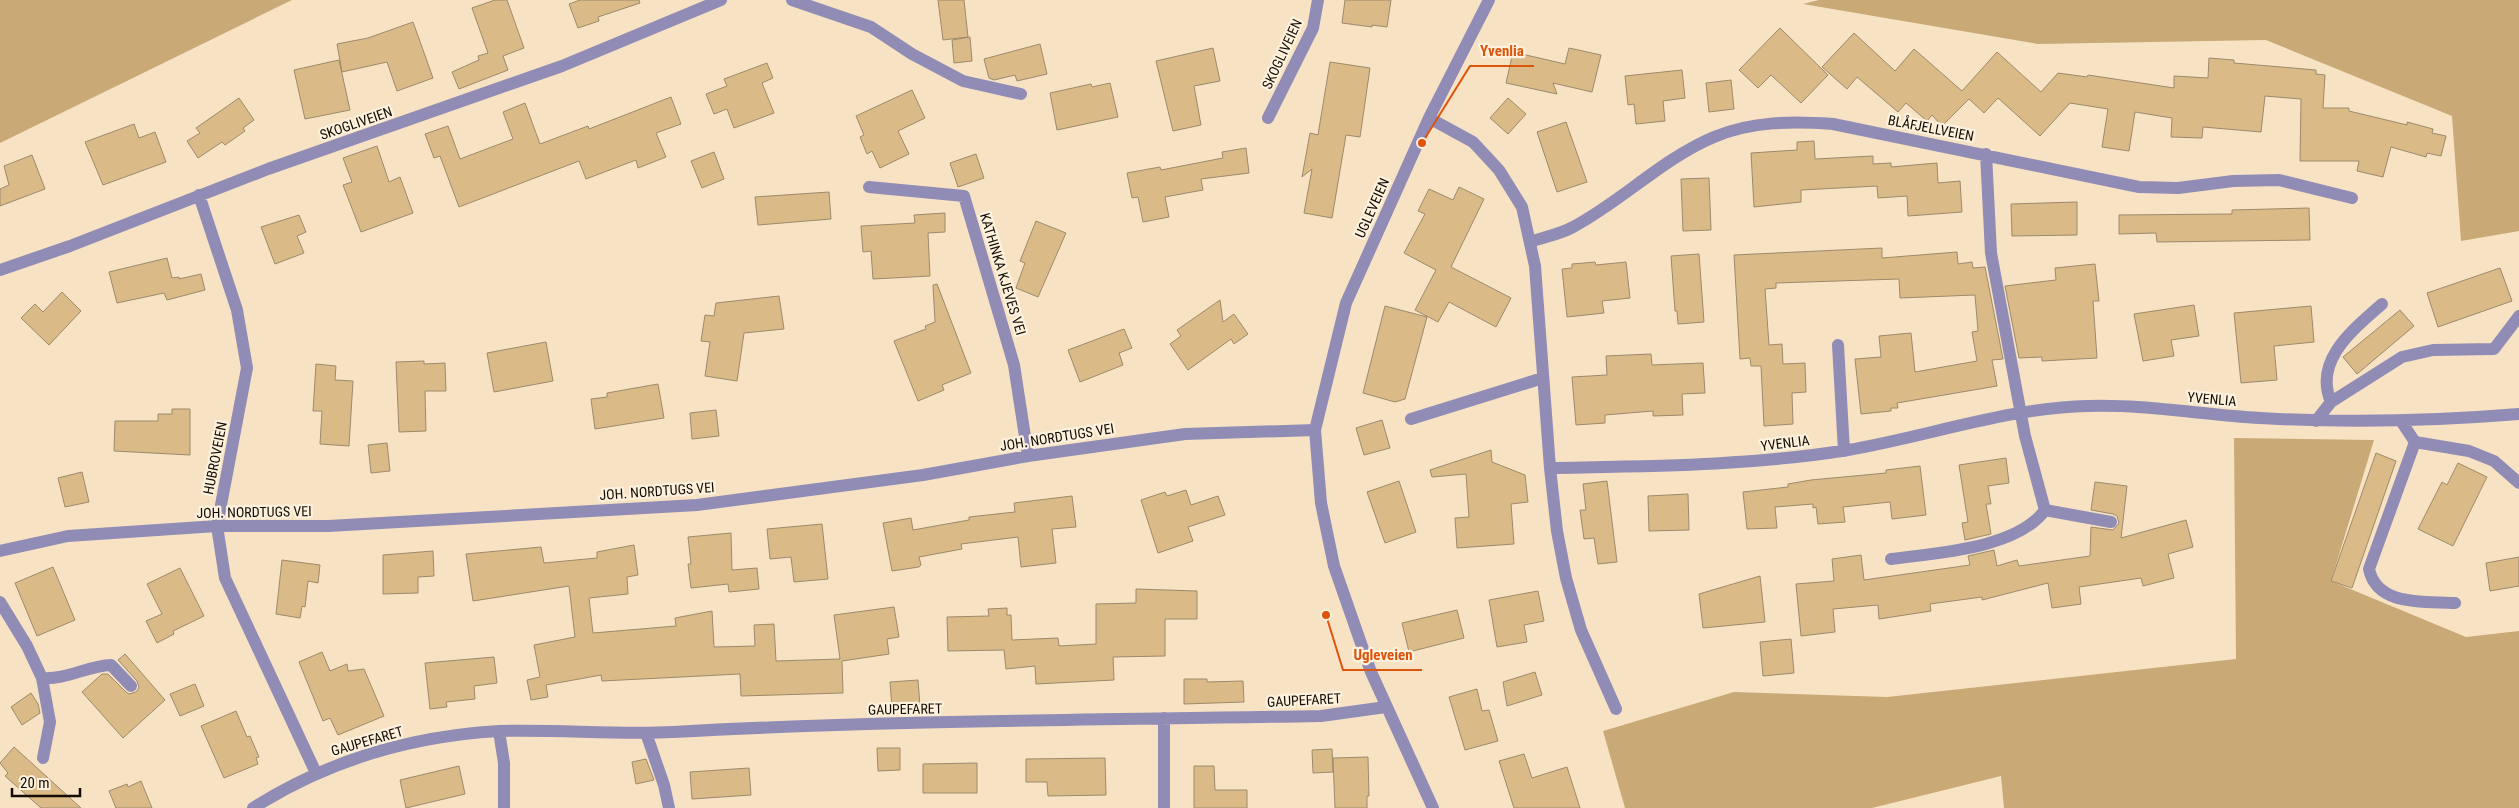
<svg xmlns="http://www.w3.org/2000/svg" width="2519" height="808" font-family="'Roboto Condensed',sans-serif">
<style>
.forest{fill:#c9a976}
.building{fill:#dabb87;stroke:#9c8a6c}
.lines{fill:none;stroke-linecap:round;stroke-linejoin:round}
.minor{stroke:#908cb6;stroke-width:12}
.labels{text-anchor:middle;stroke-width:4.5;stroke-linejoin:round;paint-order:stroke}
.street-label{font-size:14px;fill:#120c03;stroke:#fef1de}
.leader{fill:none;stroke:#dd550c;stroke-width:2}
.callout-dot{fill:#dd550c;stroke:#fef1de;stroke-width:2}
.callout-label{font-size:15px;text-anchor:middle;font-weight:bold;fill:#dd550c;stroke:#fef1de;stroke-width:4.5;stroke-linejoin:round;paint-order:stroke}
</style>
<rect width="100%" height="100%" fill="#f7e3c3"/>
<path class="forest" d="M0,0H292L0,143Z
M1819,0H2519V231L2461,241L2452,116L2266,40L2038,44L1803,4Z
M2234,438L2374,440L2331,581L2466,637L2519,631V808H2004L2001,776L1872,808H1625L1603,731L1734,692L1887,697L2236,659Z"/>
<path class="building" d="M495,0H507L524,48L503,56L508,70L459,89L452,72L479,60L478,56L488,53L472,8Z
M580,0H639L640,3L598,17L599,21L578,28L569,4Z
M938,0H964L968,37L943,40Z
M1345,0H1391L1387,27L1372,25V27L1342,23Z
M413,22L433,78L397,91L387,62L342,72L337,44L368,38Z
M1780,28L1828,75L1801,103L1771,75L1758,88L1739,70Z
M1854,33L1895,71L1914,49L1962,91L1997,52L2041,92L2058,73L2087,77L2088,75L2174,88V76L2208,78L2209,58L2234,60V63L2316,70V74L2325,75L2323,108H2349V111L2407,125V122L2433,129L2432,133L2446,136L2441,156L2427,153L2426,157L2391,147L2383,177L2357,171L2359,161H2300L2301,99L2265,96L2261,132L2203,127L2202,138L2171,137L2172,118L2135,112L2129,151L2102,147L2108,109L2070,103L2040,136L1998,98L1984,113L1969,99L1942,126L1932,115L1927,121L1906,103L1898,112L1857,77L1847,89L1822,67Z
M970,37L972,61L954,63L952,40Z
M1040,44L1047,74L1017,81L1015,75L994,80L989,78L984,59Z
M1213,48L1220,81L1194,86L1201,125L1173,131L1156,61Z
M1569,48L1601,55L1592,92L1553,83L1557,94L1506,83L1513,52L1565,64Z
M339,60L350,110L305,119L294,70Z
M1330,62L1370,68L1360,137L1346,135L1332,218L1304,213L1312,169L1302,177L1310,133L1318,135Z
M767,63L773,78L762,83L774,113L734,128L727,109L714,114L706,94L727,86L724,79Z
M1682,70L1685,98L1663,101L1665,121L1636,124L1634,104L1628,105L1625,76Z
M1731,80L1734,109L1709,112L1706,83Z
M1110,83L1118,117L1057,130L1050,93L1091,84L1092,87Z
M912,90L925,118L898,131L909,154L880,168L872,151L867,154L860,137L864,135L856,116Z
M671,97L681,124L656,133L666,157L638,168L636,160L586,179L579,161L459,207L440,156L434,158L425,134L448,126L460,159L513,139L503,112L525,103L540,144L588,126L589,129Z
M239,98L254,120L243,128L245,131L225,145L222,142L198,158L187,141L200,133L196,128Z
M1508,98L1526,114L1508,134L1490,118Z
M1566,122L1587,182L1557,192L1537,132Z
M134,124L139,138L155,132L166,162L103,185L85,142Z
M1814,141L1815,159L1873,156V164L1891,163V167L1937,163L1938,183L1960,181L1962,212L1908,216L1907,196L1878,198L1877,186L1801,190V202L1754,207L1751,153L1797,150V142Z
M377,146L389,182L400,177L413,213L361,232L343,185L352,182L343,158Z
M1246,148L1249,173L1201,179L1203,190L1165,197L1169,217L1143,222L1138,197L1132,198L1127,173L1160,167L1161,170L1223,158L1222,152Z
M714,152L724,179L702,188L691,161Z
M976,154L984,178L958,187L950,163Z
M32,155L45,189L0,206V189L9,185L4,166Z
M1709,178L1711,230L1683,231L1681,179Z
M1459,187L1484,199L1451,267L1511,298L1496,327L1449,302L1438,322L1415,310L1436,270L1404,253L1425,214L1418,211L1429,189L1453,200Z
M829,192L831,219L758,225L755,197Z
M2077,202V235L2012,236L2011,204Z
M2309,208L2310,240L2157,242L2156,233L2119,234V215L2232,214V210Z
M945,213V232L928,233L930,276L873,279L871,251L863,252L861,226L915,223L914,215Z
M299,215L306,232L297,236L304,253L275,264L261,227Z
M1036,221L1066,233L1038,297L1016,288L1025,263L1020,261Z
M1882,248V258L1957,252L1958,264L1972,262L1973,268L1985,267L2003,359L1992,360L1997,386L1897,403L1898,408H1891V411L1861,414L1855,359L1881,357L1879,336L1911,333L1915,372L1977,361L1972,332L1978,331L1975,295L1900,298L1899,279L1776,283V288L1765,289L1769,345L1782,344L1783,364L1805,363L1806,392L1792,393L1793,424L1764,426L1761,366H1751L1750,358L1740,359L1734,255Z
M1699,254L1704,322L1678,324L1677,311H1675L1671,256Z
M167,258L172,278L179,277V279L201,274L205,290L167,300L164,293L117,303L109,272Z
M1595,262L1596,265L1626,262L1630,298L1602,301L1604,313L1567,317L1562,269L1572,268V264Z
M2095,264L2099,301H2093L2097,358L2042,361V357L2019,358L2005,286L2056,280L2055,268Z
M2500,268L2512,301L2438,327L2427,293Z
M937,284L971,373L942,385L944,390L918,401L894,341L926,329L925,326L935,322L933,285Z
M62,292L81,311L49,345L21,318L35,304L43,312Z
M779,296L784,329L744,333L737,381L705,376L710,342L701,341L705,315L714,316L716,303Z
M1220,300L1223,322L1234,314L1248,334L1234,344L1231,339L1188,370L1170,344L1181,336L1177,330Z
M2194,305L2199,336L2171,340L2174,356L2143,361L2134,314Z
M1385,306L1427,317L1405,399L1395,402L1363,393Z
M2311,306L2314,342L2274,346L2277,380L2241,383L2234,313Z
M2400,310L2414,326L2357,374L2343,357Z
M1124,329L1132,348L1119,353L1123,365L1080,382L1068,350Z
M546,342L553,381L494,392L487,353Z
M1651,354L1652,365L1703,363L1705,393L1682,394L1683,415L1653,416V411L1605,415V423L1576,425L1572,377L1607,375L1606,356Z
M424,361V364L445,363L446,391H425L426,431L399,432L396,362Z
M316,364L336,366L335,380L353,381L349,446L320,444L322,411H313Z
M658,384L664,418L595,429L591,399L607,397V393Z
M172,409H190V455L114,451L115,421H158V414H172Z
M716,410L719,436L692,439L690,413Z
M1382,420L1390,448L1364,455L1356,428Z
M387,443L390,471L371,473L368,445Z
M1491,450L1492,462L1525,475L1528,502L1511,504L1514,544L1457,548L1455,518L1469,517L1466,474L1432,477L1430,470Z
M2376,453L2396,461L2352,588L2331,581Z
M2006,458L2009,483L1988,486L1991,504H1986L1991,534L1965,540L1962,523L1968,522L1959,465Z
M2458,463L2487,477L2453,546L2418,529L2442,482L2447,485Z
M1920,466L1926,515L1892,519L1890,502L1843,507L1845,522L1818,524L1816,507L1813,508V504L1775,507L1777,528L1747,529L1743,492L1788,487V484L1811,480L1886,473V470Z
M82,472L89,502L65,507L58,478Z
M1399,481L1416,532L1385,543L1367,492Z
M1607,481L1617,562L1598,564L1594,538L1584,539L1580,510H1586L1583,484Z
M2095,482L2127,486L2121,538L2186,520L2193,547L2168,554L2174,578L2143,586L2141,578L2079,587L2081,604L2052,608L2048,583L1982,600V597L1930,604L1931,611L1879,619L1878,605L1833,609L1835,632L1801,636L1796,584L1834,581L1832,559L1861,555L1864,580L1970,565L1968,556L1994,550L1997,566L2017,560L2019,566L2090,556L2091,527L2113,530L2119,523L2117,516L2113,514L2091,510Z
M1186,490L1191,505L1218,496L1225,515L1188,527L1193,541L1158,553L1141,500L1165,492L1167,496Z
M1688,494L1689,530L1649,531L1648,496Z
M1072,496L1076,527L1052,529L1056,563L1021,567L1018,537L961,544L962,549L919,557L921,565L919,567L892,571L883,523L911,518L913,530L969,520V517L1015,512L1014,503Z
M822,524L828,579L794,582L791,557L770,559L767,529Z
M731,533L732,570L757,568L759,589L729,592L728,584L691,588L688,564H691L688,537Z
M634,545L638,575L627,577L628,594L589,598L593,633L676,626L675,618L712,611L714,647L755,646L754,625L774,624L776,661L840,659L834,615L894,607L899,637L887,639L889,654L842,661L843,693L741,696L740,674L602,681L601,675L546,685L548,697L531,700L527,680L540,677L534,645L575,637L569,586L473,601L466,554L541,547L544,563L597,558V552Z
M433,551L434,576L418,577V593L383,594V555Z
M2519,557V586L2490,591L2486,563Z
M282,560L320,565L318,583L308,581L305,607L302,606L300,618L276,614Z
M53,567L75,620L37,636L15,583Z
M180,568L204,616L173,631L174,634L157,643L146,621L162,614L147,584Z
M1760,576L1765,622L1703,628L1699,594Z
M1136,589L1197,591V619H1165V656L1113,657L1114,680L1036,684L1035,666L1006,669L1004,650L948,651L947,617L989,616L988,609L1007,608V615H1011L1012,640L1058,638L1059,646L1096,644V604L1136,603Z
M1538,591L1544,621L1524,625L1527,642L1497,647L1489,600Z
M1457,610L1464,638L1409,652L1402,623Z
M1791,639L1794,673L1763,676L1760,642Z
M322,652L330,671L347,664L348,671L364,669L384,716L338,735L330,718L323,721L299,662Z
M125,654L165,700L123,738L82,692L102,674H108L126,692L129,694L136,692L139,688L137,681L118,660Z
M494,657L497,683L474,686L475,699L446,702L447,707L430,709L425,663Z
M1535,672L1542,695L1507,706L1503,682Z
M1184,679H1207V682L1243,681L1244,702L1184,704Z
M918,680L920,706L892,708L890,682Z
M195,684L204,706L180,716L170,694Z
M1477,689L1482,711L1489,710L1498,741L1465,750L1449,697Z
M31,693L38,704L40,713L22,725L11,707Z
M236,711L247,737L250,736L259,757L256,758L258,764L224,778L201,726Z
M14,747L47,777L81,808H41L5,776L8,773L0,763Z
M877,748H900V770L878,771Z
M1332,749L1333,772L1313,773L1312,750Z
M1524,754L1532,778L1567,767L1580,808H1514L1499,761Z
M1368,757L1369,796H1367V808H1335L1333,758Z
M1105,758L1106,795L1048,796L1047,782H1026V759Z
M646,759L654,780L636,784L632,762Z
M977,763V793H923V764Z
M459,766L465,794L406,808L400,780Z
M1194,766H1214L1215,790H1247V808H1194Z
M749,768L751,795L692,799L690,772Z
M141,781L152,808H116L109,791L127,784L128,787Z"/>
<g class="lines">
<path class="minor" d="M792,0L871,27L912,54L963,81L1021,94
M1268,118L1313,28L1318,0
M1429,118L1473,142L1499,170L1522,207L1535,266L1550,468L1557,531L1566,578L1581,630L1616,709
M1986,154L1991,253L2025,436L2045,510
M869,187L964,196L1014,365L1028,456
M199,195L237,310L247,368L217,526L225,578L316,773
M1530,242C1544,237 1561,234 1573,227C1622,201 1662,159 1714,137C1752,121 1793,121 1833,124L2139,187L2178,188L2233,181L2279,180L2352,198
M0,270L70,246L268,169L562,66L721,0
M1838,345L1844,451
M2331,402C2313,360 2354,329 2382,304
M1411,419L1543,378
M2316,421L2331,402L2402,357L2433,350L2494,349L2519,316
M2401,421L2415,442L2469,451L2494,461L2519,483
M2415,442L2369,569C2377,607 2425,601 2455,603
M1550,468C1649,466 1749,466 1848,450C1925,437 2011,407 2088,406C2145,404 2203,415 2260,418C2346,423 2433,421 2519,414
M2045,510L2111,522
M0,551L68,536L217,526H328L697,505L923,475L1028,456L1185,434L1315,430
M1891,559C1935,553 2017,549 2045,510
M0,602L27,646L42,678L50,722L43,758
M42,678C66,680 87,666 111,665L131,686
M1164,718V808
M499,731L504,763V808
M646,733L664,785L669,808
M253,808C327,761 412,736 499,731C557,729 616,735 673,732C889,720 1105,720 1321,716L1386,707
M1433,808L1371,672L1334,566L1321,503L1315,430L1346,303L1429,118L1489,0"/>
</g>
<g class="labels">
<g class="street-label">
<text transform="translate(1282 54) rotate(-65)" y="5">SKOGLIVEIEN</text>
<text transform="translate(356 123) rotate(-19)" y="5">SKOGLIVEIEN</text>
<text transform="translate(1931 128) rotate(11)" y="5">BLÅFJELLVEIEN</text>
<text transform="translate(1372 208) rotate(-66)" y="5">UGLEVEIEN</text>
<text transform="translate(1003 274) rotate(73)" y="5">KATHINKA KJEVES VEI</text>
<text transform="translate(2212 399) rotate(5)" y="5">YVENLIA</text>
<text transform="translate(1057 437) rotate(-9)" y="5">JOH. NORDTUGS VEI</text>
<text transform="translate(1785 443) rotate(-7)" y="5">YVENLIA</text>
<text transform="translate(215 458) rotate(-79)" y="5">HUBROVEIEN</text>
<text transform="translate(657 491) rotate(-4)" y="5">JOH. NORDTUGS VEI</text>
<text transform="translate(254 512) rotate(-1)" y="5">JOH. NORDTUGS VEI</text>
<text transform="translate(1304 700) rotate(-3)" y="5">GAUPEFARET</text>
<text transform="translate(905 709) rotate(-1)" y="5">GAUPEFARET</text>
<text transform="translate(367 741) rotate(-16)" y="5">GAUPEFARET</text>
</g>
</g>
<path class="leader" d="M1422 143L1470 66H1534M1326 615L1343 670H1422"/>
<g class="callout-dot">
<circle cx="1422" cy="143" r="5"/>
<circle cx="1326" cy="615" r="5"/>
</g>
<g class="callout-label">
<text x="1502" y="56">Yvenlia</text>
<text x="1383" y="660">Ugleveien</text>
</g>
<path d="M12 788v8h68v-8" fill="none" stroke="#120c03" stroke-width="2.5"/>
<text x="20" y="788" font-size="15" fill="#120c03" stroke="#fef1de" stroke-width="4" paint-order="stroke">20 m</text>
</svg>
